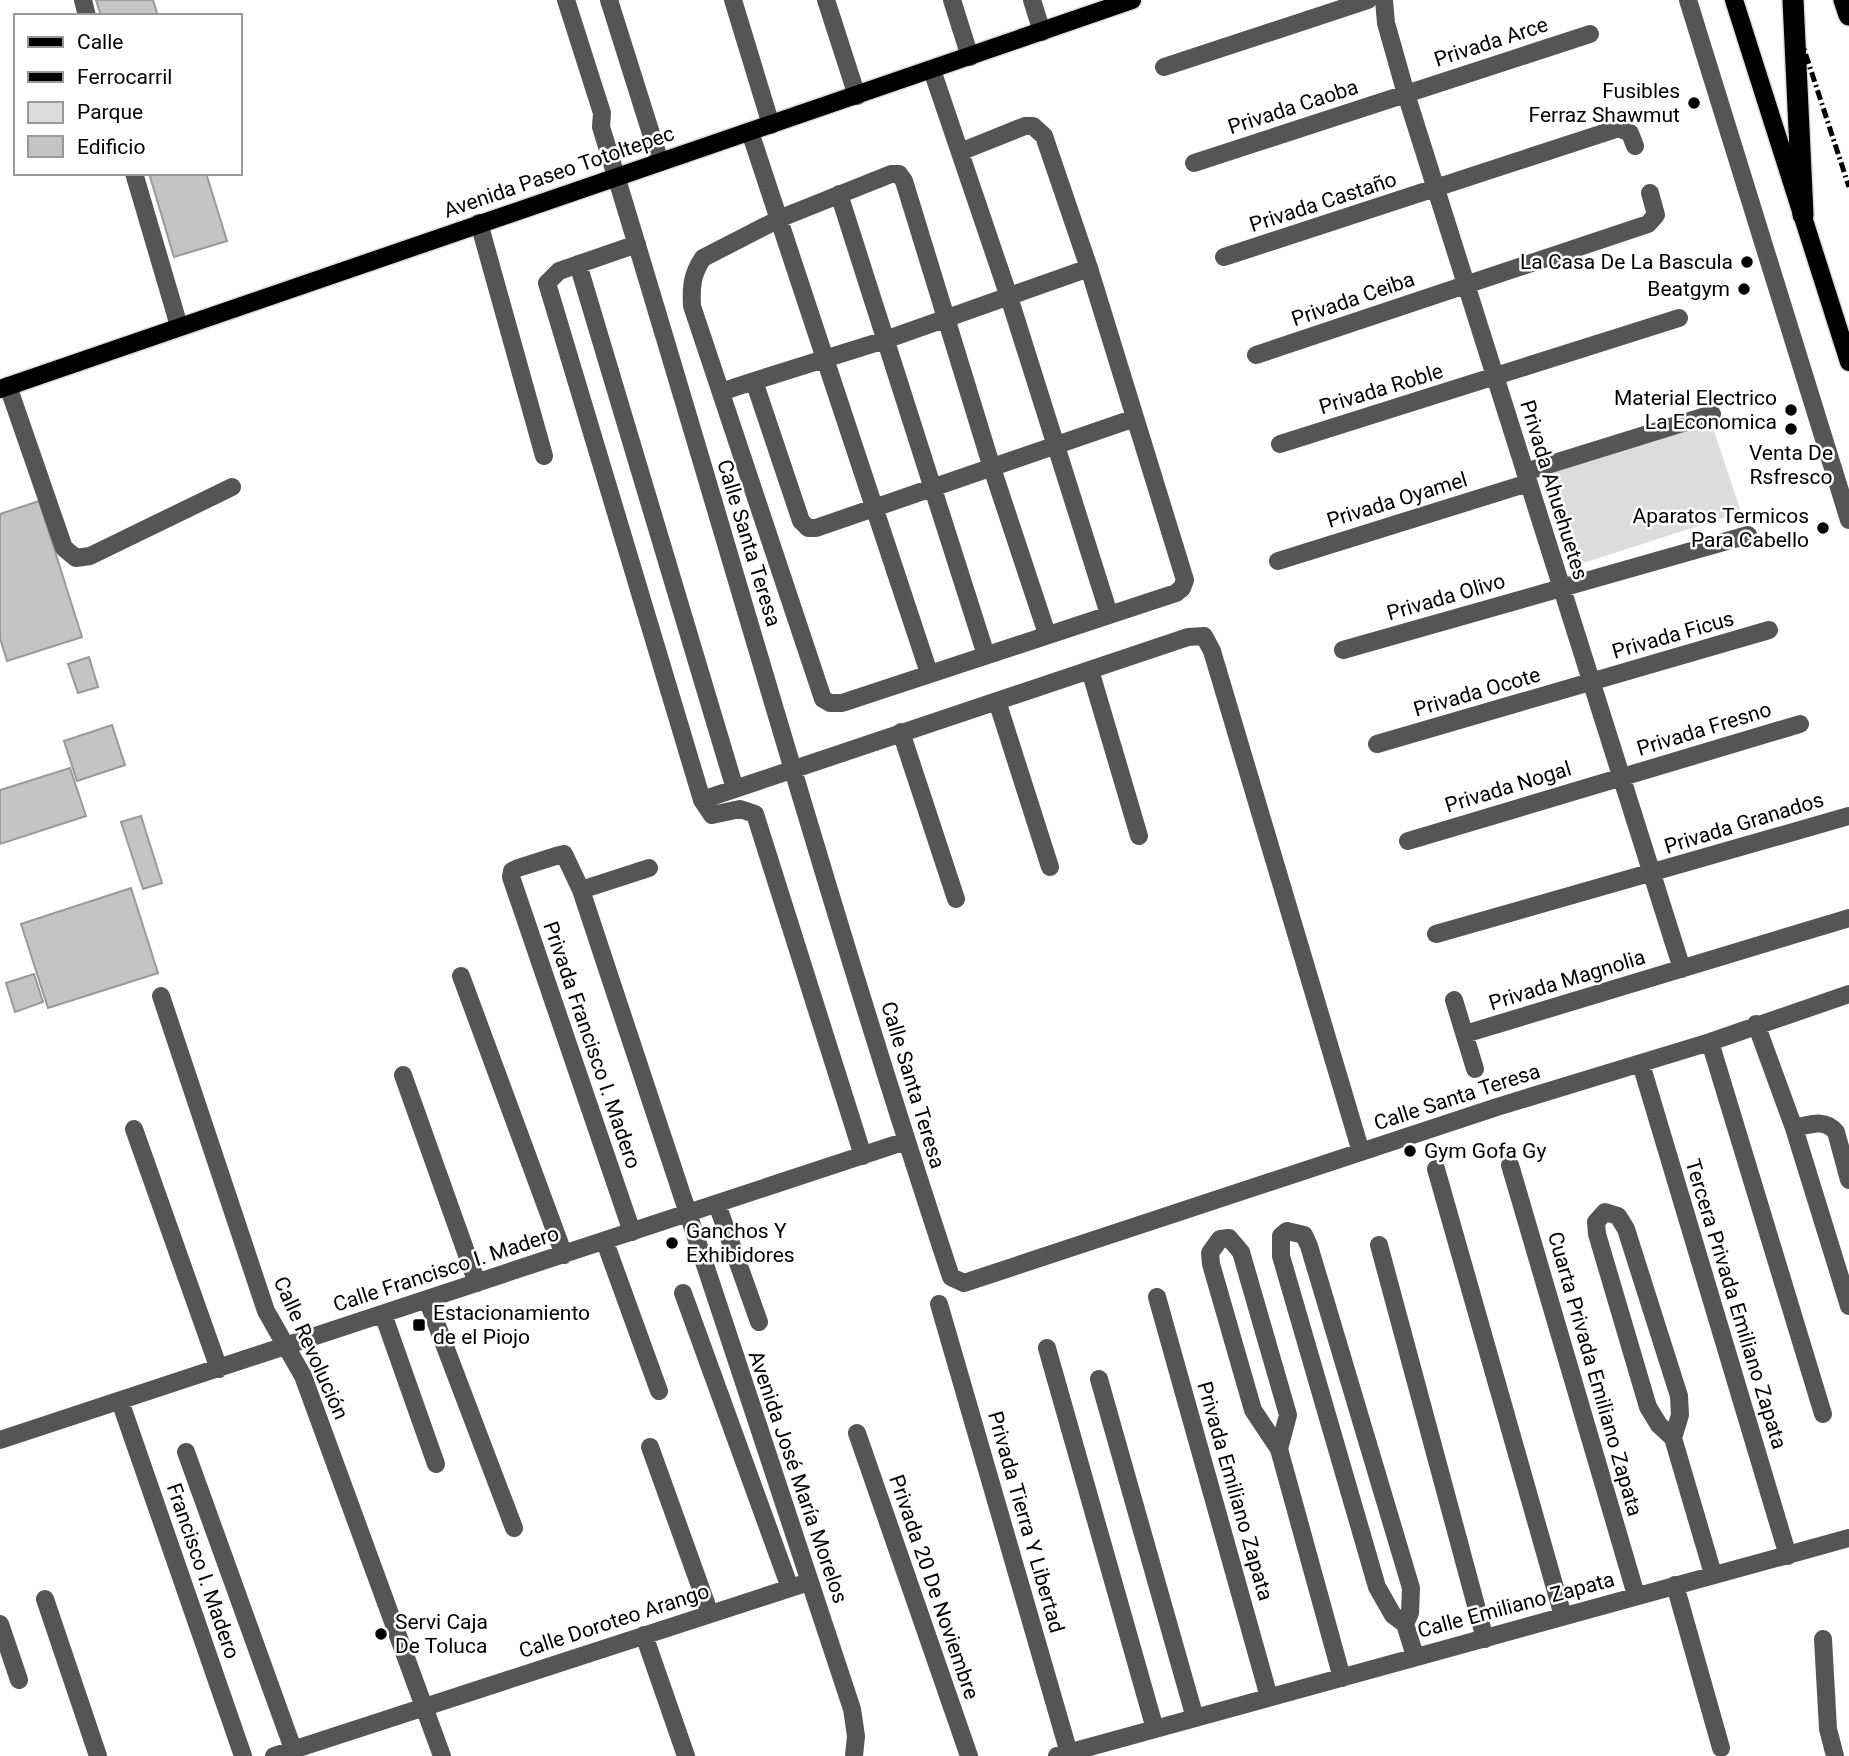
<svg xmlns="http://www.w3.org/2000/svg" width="1849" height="1756" font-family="Roboto,sans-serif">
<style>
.green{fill:#dcdcdc}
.building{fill:#c4c4c4;stroke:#999;stroke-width:2}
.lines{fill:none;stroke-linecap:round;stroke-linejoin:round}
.major-casing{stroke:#dbdbdb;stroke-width:21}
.highway-casing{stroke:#dbdbdb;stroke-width:24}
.minor{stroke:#555;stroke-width:18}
.major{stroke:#000;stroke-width:18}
.highway{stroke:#000;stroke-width:21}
.rail{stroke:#000;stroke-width:5;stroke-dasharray:10 3.5 2 3.5;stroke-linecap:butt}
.poi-dot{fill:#000;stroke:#fff;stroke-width:2.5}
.labels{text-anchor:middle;stroke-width:5;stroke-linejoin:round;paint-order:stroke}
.street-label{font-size:21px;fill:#000;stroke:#fff}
.poi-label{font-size:21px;fill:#000;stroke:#fff;text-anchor:end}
</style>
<rect width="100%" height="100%" fill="#fff"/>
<path class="green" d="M1711,422L1741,512L1577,565L1549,469Z"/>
<path class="building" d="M96,0H153L158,16H101Z
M149,173H206L227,241L174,257Z
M39,501L82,637L7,661L0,638V514Z
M89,657L98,687L78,693L68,664Z
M112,725L125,765L77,781L64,741Z
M70,768L86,816L0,844V790Z
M141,816L162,883L143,889L121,822Z
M131,888L158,973L48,1008L21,924Z
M34,974L43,1002L15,1012L6,983Z"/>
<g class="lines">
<defs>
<path id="major" d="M1734,0L1849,362
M0,389L1132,0"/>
<path id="highway" d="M1793,0L1803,215
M1844,0L1849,15"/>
</defs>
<use href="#major" class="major-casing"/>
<use href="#highway" class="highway-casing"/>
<path class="minor" d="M83,0L87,16
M566,0L602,113L601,127C719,510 825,896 951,1277L964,1283L1497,1107L1710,1042L1849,994
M609,0L660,162
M733,0L771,125
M826,0L857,96
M952,0L970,57
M1032,0L1042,32
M1384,0L1386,23L1406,94L1682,969
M1688,0L1849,520
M1164,67L1368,0
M932,70L1009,297L1109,614
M750,132L929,673
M960,152L1025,126H1033L1044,136L1089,268L1185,580L1182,588L1176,593L842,703H830L823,699L692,306C691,287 692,274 703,258L781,218L891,174H899L904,181L992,468L1047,634
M1194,163L1590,34
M134,173L179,326
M839,194L986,655
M479,223L544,456
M637,244L559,271L547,283L702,800L1188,637L1204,636L1212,651L1361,1152
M1224,257L1619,128L1630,133L1635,146
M578,264L735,789
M1089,268L885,340L754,381L801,521L808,528H816L1135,418
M1256,355L1648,224L1656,215L1650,193
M8,386L64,548L76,558L90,556L232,487
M721,392L754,381
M1280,444L1679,318
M1525,472L1712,414
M1278,561L1528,483
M1343,650L1748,535
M1090,670L1139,836
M997,701L1050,867
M901,732L956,899
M1377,744L1769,630
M702,800L712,815L740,809L755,814L863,1156
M1408,841L1800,724
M581,890L649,868
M1436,934L1849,816
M461,976L564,1255
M161,996L266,1311L303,1376L442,1756
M1454,1000L1475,1069
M1756,1024L1794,1128L1849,1306
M1465,1034L1849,918
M1710,1042L1823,1414
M1641,1064L1788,1556
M403,1075L477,1283
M1794,1128C1809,1125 1825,1118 1836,1132L1849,1180
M134,1129L219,1369
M1510,1165L1636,1595
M1436,1169L1563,1616
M717,1204L759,1322
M632,1232L511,877L512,871L518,868L559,855L564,854L581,890L852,1709L856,1736L854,1756
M605,1242L659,1391
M1379,1245L1485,1639
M683,1293L790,1588
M1157,1297L1269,1697
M427,1299L514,1528
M939,1304L1069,1753
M383,1314L436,1464
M1047,1348L1155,1729
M1099,1379L1195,1718
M120,1401L243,1756
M857,1433L969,1756
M1673,1438L1659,1425L1648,1407L1597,1234L1596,1222L1605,1212L1618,1216L1626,1229L1679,1396L1680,1415L1673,1438L1713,1574
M0,1440L906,1141
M650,1447L710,1614
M1279,1449L1288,1415L1241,1252L1229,1238L1220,1239L1210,1253L1211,1264L1253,1410L1279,1449L1342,1678
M186,1452L293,1749
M1675,1585L1721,1748
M45,1599L98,1756
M0,1624L19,1680
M1405,1624L1393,1615L1377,1587L1281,1256V1236L1287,1231L1304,1235L1309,1246L1411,1588L1410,1613L1405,1624L1415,1656
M644,1635L686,1756
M1823,1639L1828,1729L1835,1756
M274,1756L809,1582
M1057,1756L1849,1538"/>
<use href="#major" class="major"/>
<use href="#highway" class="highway"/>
<path class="rail" d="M1788,0L1849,187"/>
</g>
<g class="poi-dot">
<circle cx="1694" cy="103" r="7"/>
<circle cx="1747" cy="262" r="7"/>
<circle cx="1744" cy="289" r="7"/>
<circle cx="1791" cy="410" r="7"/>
<circle cx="1791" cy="429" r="7"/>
<circle cx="1823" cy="528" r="7"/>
<circle cx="1410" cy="1151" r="7"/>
<circle cx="672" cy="1243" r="7"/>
<rect x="412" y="1318" width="14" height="14" rx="3.5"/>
<circle cx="381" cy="1634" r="7"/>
</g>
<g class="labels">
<g class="street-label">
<text transform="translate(1491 42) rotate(-18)" y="7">Privada Arce</text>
<text transform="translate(1293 107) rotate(-18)" y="7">Privada Caoba</text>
<text transform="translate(559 172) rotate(-19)" y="7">Avenida Paseo Totoltepec</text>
<text transform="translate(1323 202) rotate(-18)" y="7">Privada Castaño</text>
<text transform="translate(1353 299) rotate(-19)" y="7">Privada Ceiba</text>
<text transform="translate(1381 389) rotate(-17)" y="7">Privada Roble</text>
<text transform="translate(1554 490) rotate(73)" y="7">Privada Ahuehuetes</text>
<text transform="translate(1397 500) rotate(-17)" y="7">Privada Oyamel</text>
<text transform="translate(749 543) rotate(73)" y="7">Calle Santa Teresa</text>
<text transform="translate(1446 597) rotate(-16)" y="7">Privada Olivo</text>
<text transform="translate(1673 635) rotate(-16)" y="7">Privada Ficus</text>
<text transform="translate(1477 692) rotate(-16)" y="7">Privada Ocote</text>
<text transform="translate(1704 729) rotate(-17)" y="7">Privada Fresno</text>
<text transform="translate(1508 787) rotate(-17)" y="7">Privada Nogal</text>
<text transform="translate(1744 823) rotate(-17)" y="7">Privada Granados</text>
<text transform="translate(1567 980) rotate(-17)" y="7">Privada Magnolia</text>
<text transform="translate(592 1045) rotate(71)" y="7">Privada Francisco I. Madero</text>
<text transform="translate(913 1085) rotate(73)" y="7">Calle Santa Teresa</text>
<text transform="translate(1457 1097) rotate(-18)" y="7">Calle Santa Teresa</text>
<text transform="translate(446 1269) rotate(-18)" y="7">Calle Francisco I. Madero</text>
<text transform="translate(1736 1304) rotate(73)" y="7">Tercera Privada Emiliano Zapata</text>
<text transform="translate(311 1348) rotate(66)" y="7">Calle Revolución</text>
<text transform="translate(1595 1374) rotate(74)" y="7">Cuarta Privada Emiliano Zapata</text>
<text transform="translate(798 1477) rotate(71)" y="7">Avenida José María Morelos</text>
<text transform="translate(1235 1491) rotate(74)" y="7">Privada Emiliano Zapata</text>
<text transform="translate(1026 1522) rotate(74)" y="7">Privada Tierra Y Libertad</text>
<text transform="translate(203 1571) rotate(71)" y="7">Francisco I. Madero</text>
<text transform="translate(934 1587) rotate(71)" y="7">Privada 20 De Noviembre</text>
<text transform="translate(1516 1605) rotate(-15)" y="7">Calle Emiliano Zapata</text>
<text transform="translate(614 1621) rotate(-18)" y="7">Calle Doroteo Arango</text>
</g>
<g class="poi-label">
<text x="1680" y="98">Fusibles<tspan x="1680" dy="24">Ferraz Shawmut</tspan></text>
<text x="1733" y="269">La Casa De La Bascula</text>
<text x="1730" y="296">Beatgym</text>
<text x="1777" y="405">Material Electrico<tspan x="1777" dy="24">La Economica</tspan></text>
<text x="1791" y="460" text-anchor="middle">Venta De<tspan x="1791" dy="24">Rsfresco</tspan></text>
<text x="1809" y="523">Aparatos Termicos<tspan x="1809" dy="24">Para Cabello</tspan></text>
<text x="1424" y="1158" text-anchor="start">Gym Gofa Gy</text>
<text x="686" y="1238" text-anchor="start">Ganchos Y<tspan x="686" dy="24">Exhibidores</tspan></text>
<text x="433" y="1320" text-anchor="start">Estacionamiento<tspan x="433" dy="24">de el Piojo</tspan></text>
<text x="395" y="1629" text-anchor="start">Servi Caja<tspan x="395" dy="24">De Toluca</tspan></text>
</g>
</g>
<rect x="14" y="14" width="228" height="161" fill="#ffffff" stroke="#999999" stroke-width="2"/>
<rect x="28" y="37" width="35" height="10" fill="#000000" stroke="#999999" stroke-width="2"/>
<text x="77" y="49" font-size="21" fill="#000000">Calle</text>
<rect x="28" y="72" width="35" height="10" fill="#000000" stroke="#999999" stroke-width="2"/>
<text x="77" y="84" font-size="21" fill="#000000">Ferrocarril</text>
<rect x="28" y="102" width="35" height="21" fill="#dcdcdc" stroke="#999999" stroke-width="2"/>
<text x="77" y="119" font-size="21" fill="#000000">Parque</text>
<rect x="28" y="136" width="35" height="21" fill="#c4c4c4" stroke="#999999" stroke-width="2"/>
<text x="77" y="154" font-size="21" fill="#000000">Edificio</text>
</svg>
